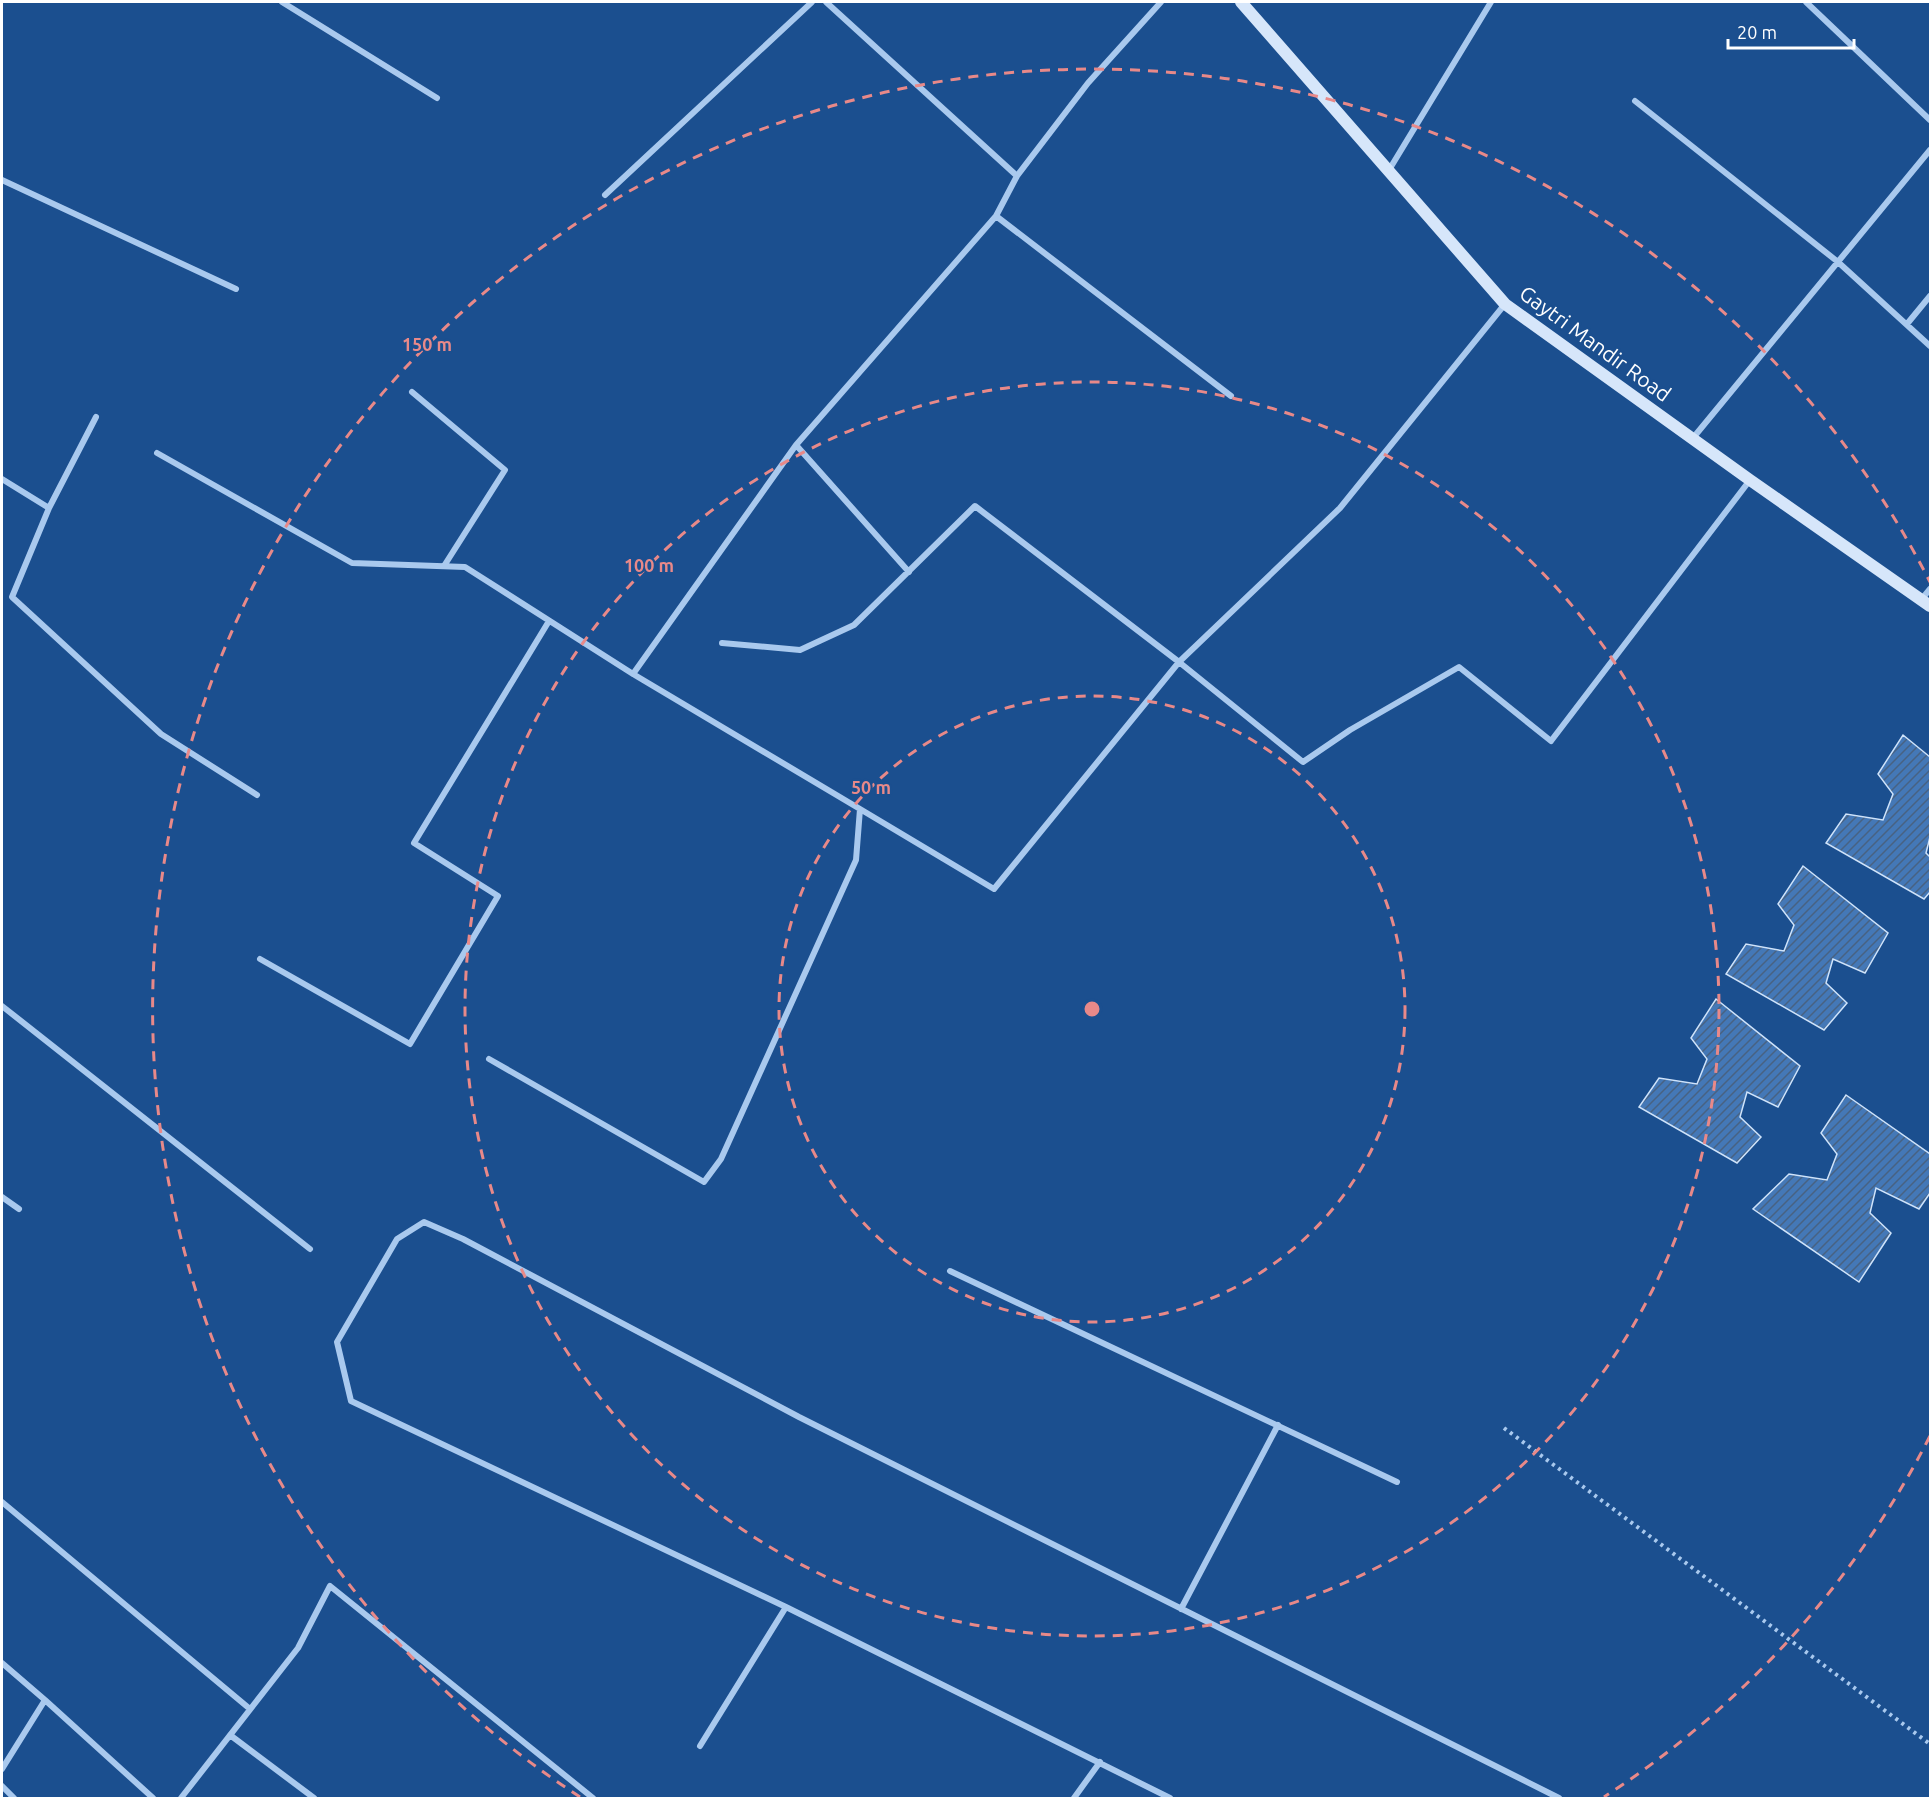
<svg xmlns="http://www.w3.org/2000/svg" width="1932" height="1800" font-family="Ubuntu,sans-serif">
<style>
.building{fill:url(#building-hatch);stroke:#cfe3fa;stroke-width:1.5}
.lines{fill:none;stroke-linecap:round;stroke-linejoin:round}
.path{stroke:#a9c9ee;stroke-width:4;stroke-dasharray:3 4.5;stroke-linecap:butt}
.street{stroke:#a9c9ee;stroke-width:6}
.secondary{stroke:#d6e6fa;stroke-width:12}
.ring{fill:none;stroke:#e88989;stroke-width:3;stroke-dasharray:10 8}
.labels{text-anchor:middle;stroke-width:4.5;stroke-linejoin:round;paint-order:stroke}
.street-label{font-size:21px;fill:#fff;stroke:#1b4f8f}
.centre{fill:#e88989;stroke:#1b4f8f;stroke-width:3}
.ring-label{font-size:18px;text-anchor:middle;font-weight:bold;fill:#e88989;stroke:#1b4f8f;stroke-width:4.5;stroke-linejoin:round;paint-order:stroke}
</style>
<defs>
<pattern id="building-hatch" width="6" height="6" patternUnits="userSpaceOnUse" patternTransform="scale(1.5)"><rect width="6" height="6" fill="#4478b7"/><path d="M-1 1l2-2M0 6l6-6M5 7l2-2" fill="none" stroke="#486282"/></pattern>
</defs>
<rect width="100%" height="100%" fill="#1b4f8f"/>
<path class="building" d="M1903,735L1930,757V837L1926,853L1930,857V892L1924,899L1826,843L1846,814L1883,820L1893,794L1878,774Z
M1803,866L1888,933L1865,973L1833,959L1826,983L1847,1003L1824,1030L1726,974L1746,944L1784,951L1794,925L1778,904Z
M1716,999L1800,1066L1778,1107L1747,1092L1740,1117L1761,1137L1737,1163L1639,1107L1659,1078L1697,1084L1707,1059L1691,1038Z
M1846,1095L1930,1154V1193L1919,1209L1876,1188L1870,1213L1891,1233L1859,1282L1753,1209L1789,1174L1827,1180L1837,1154L1821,1133Z"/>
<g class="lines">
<path class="path" d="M1504,1428L1930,1744"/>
<path class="street" d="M282,2L437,98
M826,2L1017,176
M1806,2L1930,120
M1635,101L1838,262L1930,346
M1389,170L1491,2
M2,180L236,289
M605,195L812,2
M996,216L1231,396
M1907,324L1930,296
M412,392L505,470L444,566
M1693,438L1930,150
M157,453L352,563L465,567L633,674L860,809L856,860L721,1159L704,1182L489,1059
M2,479L49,508L12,597L161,734L257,795
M49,508L96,417
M909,572L796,445L996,216L1017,176L1088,83L1161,2
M1921,600L1930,589
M722,643L800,650L854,625L975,506L1179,662L1303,762L1350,730L1459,667L1551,741L1750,480
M633,674L796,445
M860,809L994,889L1179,662L1340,508L1505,304
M260,959L410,1044L498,896L414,843L549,621
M2,1006L310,1249
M2,1197L19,1209
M950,1271L1397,1482
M2,1502L250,1709
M786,1607L1170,1798
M1181,1609L1278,1425
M2,1663L45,1700L2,1769
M45,1700L153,1798
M230,1735L314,1798
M700,1746L786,1607L351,1401L337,1342L397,1239L424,1222L463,1239L799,1417L1559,1798
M2,1786L14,1798
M181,1798L298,1648L330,1586L593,1798
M1074,1798L1100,1762"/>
<path class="secondary" d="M1241,2L1505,304L1750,480L1930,606"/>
</g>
<g class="ring">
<circle cx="1092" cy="1009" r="313"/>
<circle cx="1092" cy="1009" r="627"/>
<path d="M1930 1436A940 940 0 0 1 1604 1797M580 1797A940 940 0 1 1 1930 582"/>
</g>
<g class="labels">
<g class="street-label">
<text transform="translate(1595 344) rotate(36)" y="7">Gaytri Mandir Road</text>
</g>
</g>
<circle cx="1092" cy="1009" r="9" class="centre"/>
<g class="ring-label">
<text x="427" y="351">150 m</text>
<text x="649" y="572">100 m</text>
<text x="871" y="794">50 m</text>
</g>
<rect width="1932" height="1800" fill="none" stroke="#ffffff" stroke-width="6"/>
<path d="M1728 39v9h126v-9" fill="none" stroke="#ffffff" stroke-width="3"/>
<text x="1737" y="39" font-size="18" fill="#ffffff" stroke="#1b4f8f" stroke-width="4.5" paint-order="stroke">20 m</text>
</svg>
